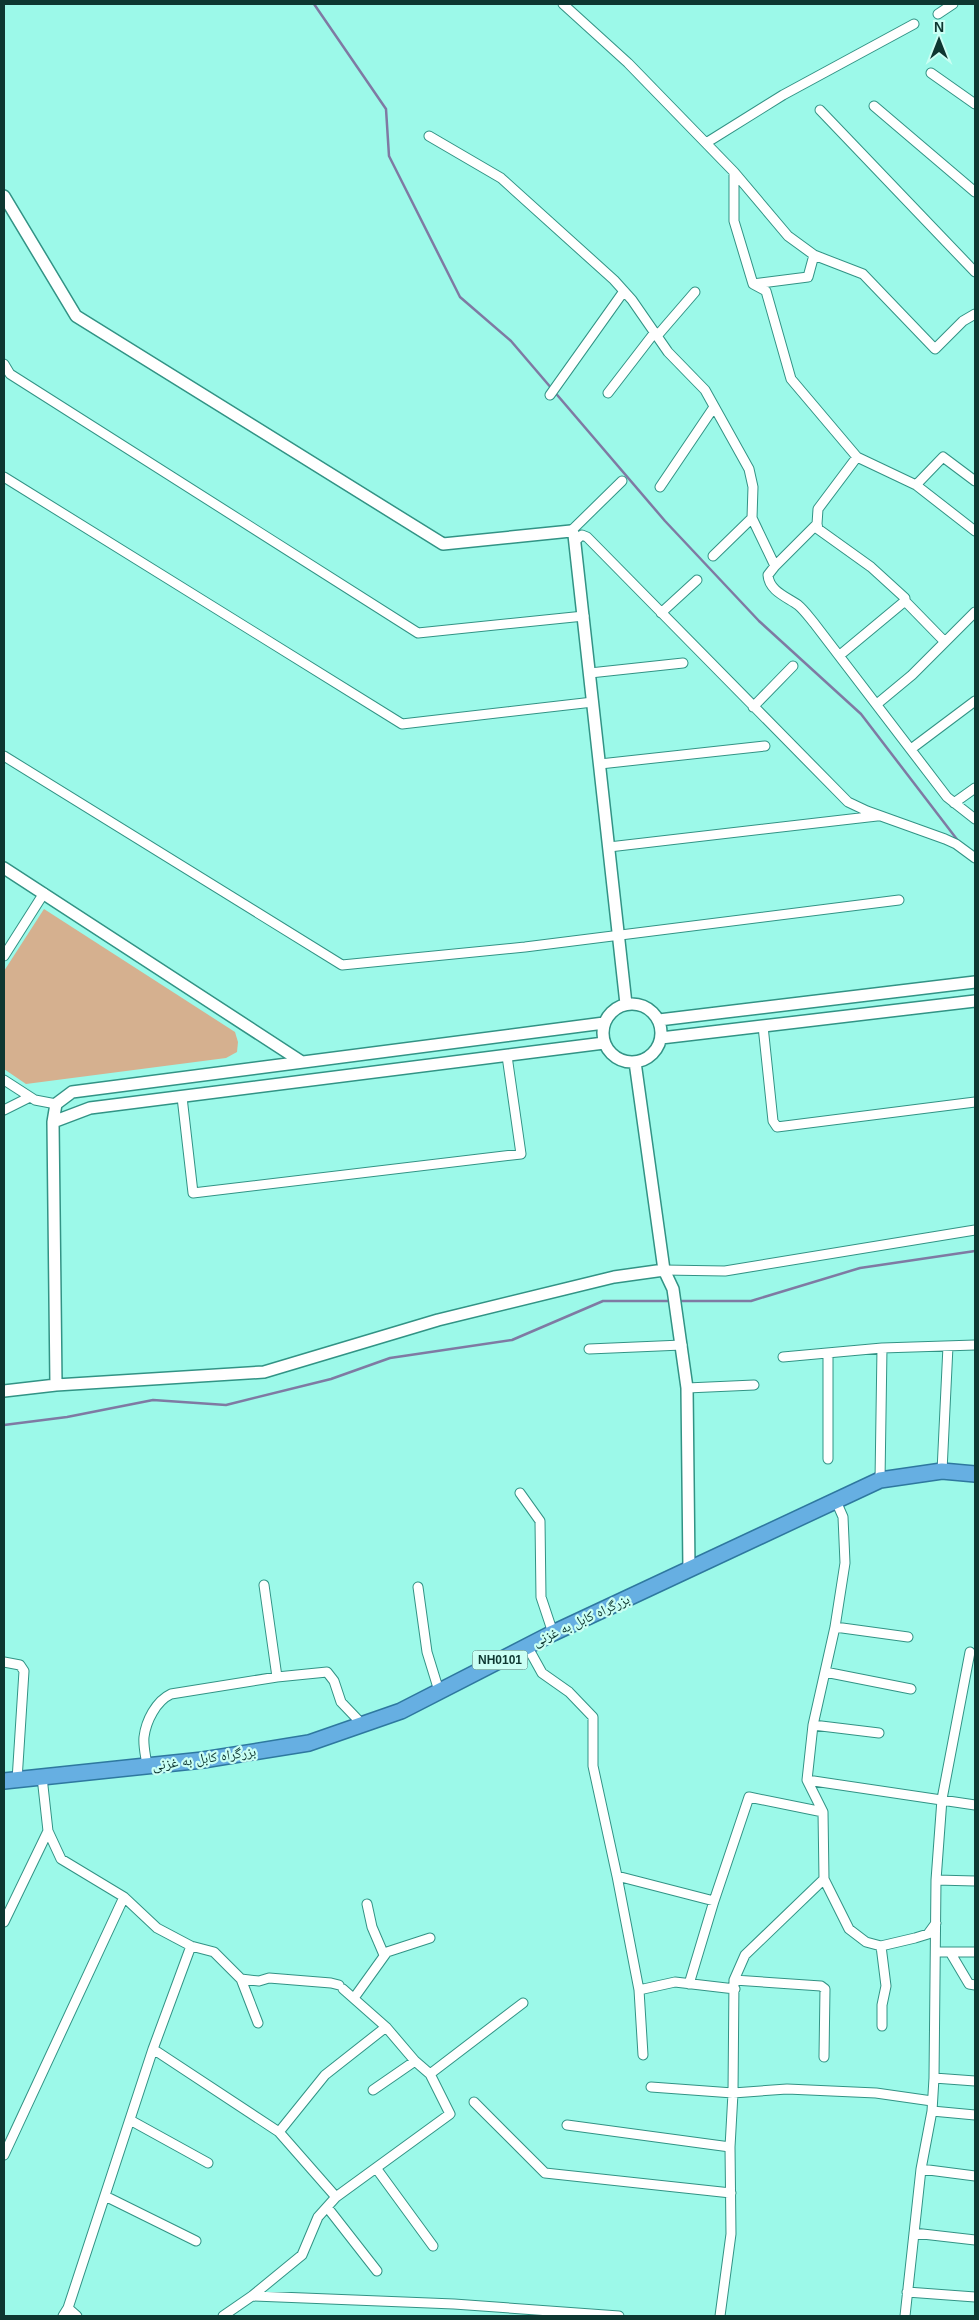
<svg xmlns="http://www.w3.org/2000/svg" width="979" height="2320" font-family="Arial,'Noto Naskh Arabic',sans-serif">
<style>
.green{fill:#d5b08f}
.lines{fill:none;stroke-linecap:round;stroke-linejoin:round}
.stream{stroke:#7f7aa3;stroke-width:2.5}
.minor-casing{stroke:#329385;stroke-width:11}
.tertiary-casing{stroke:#329385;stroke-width:14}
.trunk-casing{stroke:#2e789f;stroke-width:18}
.minor{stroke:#fff;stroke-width:9}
.tertiary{stroke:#fff;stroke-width:11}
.trunk{stroke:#66afe2;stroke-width:15}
.labels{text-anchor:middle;stroke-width:4.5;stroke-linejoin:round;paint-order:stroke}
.shield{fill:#cafff4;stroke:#46736c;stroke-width:1}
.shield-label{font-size:12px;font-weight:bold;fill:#0e3731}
.street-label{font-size:14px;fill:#0e3731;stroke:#cafff4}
</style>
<rect width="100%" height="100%" fill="#9cf9e9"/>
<path class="green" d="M44,909L235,1032L238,1042L237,1052L226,1058L26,1084L4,1069V971Z"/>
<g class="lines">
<path class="stream" d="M314,4L386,109L389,156L460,297L511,341L665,521L759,621L861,714L959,842
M679,1301H751L860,1268L975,1251
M4,1425L67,1417L153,1400L226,1405L331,1379L390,1358L512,1340L603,1301H671"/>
<defs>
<path id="minor" d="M563,4L628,63L734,172V221L753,284L766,291L791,379L857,457L916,485L975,531
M938,14L953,4
M931,73L975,104
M874,106L975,192
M820,110L975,272
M429,136L501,178L614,280L632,300L668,352L705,390L749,469L753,487L752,518L775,566L768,575C769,591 787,597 798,605C804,610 809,617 814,623L947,797L975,819
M706,143L783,95L914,24
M734,172L788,236L814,255L863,274L935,349L963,321L975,314
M753,284L808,277L814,255
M657,336L695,292
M4,364L10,374L418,633L584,616
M608,393L655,332
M550,395L624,291
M4,477L402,724L593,702
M916,485L943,457L975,481
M660,487L714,407
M817,524L818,529L871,567L905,598V601L840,655
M571,531L622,481
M576,540L582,535L587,537L848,802L867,811L945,839L956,844L975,858
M713,556L752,518
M775,566L817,524L818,509L857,457
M905,601L945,642
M661,613L697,580
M590,673L683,663
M877,704L912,675L975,612
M753,707L793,666
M911,749L975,701
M4,756L342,965L525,947L899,900
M600,764L765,746
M954,803L975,788
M609,847L877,816
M4,956L44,893
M763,1026L773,1121L777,1127L975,1102
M4,1080L35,1100L56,1104
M182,1097L193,1193L521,1154L507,1056
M4,1110L30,1097
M664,1270L725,1271L975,1230
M589,1349L682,1345
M828,1353V1459
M783,1357L882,1348L975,1345
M687,1388L754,1385
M942,1471L948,1346
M880,1480L882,1348
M520,1493L540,1521L541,1597L553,1633
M836,1501L843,1517L845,1563L835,1627L813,1725L807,1780L823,1812L824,1879L849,1929L866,1942L881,1946L915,1938L928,1934L936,1923
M264,1585L277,1677
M418,1587L427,1652L439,1691
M835,1627L908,1637
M527,1646L542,1673L569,1692L593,1717V1766L617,1876L639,1990L643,2055
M4,1662L20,1665L24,1671L17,1780
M825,1672L911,1689
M813,1725L879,1733
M147,1766C146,1757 143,1746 144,1737C146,1721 156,1701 171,1694L277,1677L327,1672L334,1681L341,1702L362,1724
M42,1777L48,1831L61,1859L124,1897L157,1928L191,1946L214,1952L241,1979L258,2023
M807,1780L975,1805
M617,1876L714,1901
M936,1880L975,1881
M367,1904L372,1927L384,1955
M4,1922L48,1831
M881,1946L886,1986L882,2005V2026
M936,1952H975
M950,1952L969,1984L975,1985
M241,1979L259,1981L269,1978L331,1983L339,1985
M734,1980L821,1986L825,1989L824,2057
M689,1984L714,1901L749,1797L823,1812
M639,1990L675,1982L735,1989
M354,1998L387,1952L430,1938
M153,2049L279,2132L336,2197
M430,2074L523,2003
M934,2078L975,2081
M651,2087L733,2093L787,2089L876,2093L932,2101
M373,2090L415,2061
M474,2102L545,2173L731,2193
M932,2111L975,2115
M130,2120L208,2163
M567,2125L730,2147
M279,2132L325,2075L386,2027
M4,2155L124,1897
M376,2168L433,2246
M921,2169L975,2176
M105,2196L196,2241
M327,2207L377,2271
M914,2233L975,2240
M907,2292L975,2297
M252,2296L454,2304L619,2316
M68,2308L77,2316
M63,2316L68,2308L153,2049L191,1946
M223,2316L252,2296L302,2255L318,2217L336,2197L450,2114L430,2074L415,2061L386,2027L343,1989
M720,2316L731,2234L730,2147L733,2093L734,1980L745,1955L824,1879
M905,2316L921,2169L932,2111L934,2078L936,1880L942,1799L970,1652"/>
<path id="tertiary" d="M4,196L76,316L443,544L571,531L574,535L626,1004
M4,868L302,1062
M603 1033a29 29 0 1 1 58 0a29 29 0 1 1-58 0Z
M659,1020L975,982
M661,1038L975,1001
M635,1062L664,1270L673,1289L687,1388L689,1570
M53,1122L90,1108L604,1043
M56,1385L53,1122L56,1104L72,1092L604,1023
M4,1391L56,1385L264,1372L438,1320L614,1277L664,1270"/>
<path id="trunk" d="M4,1781L203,1760L309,1743L401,1711L553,1633L880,1480L942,1471L975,1474"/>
</defs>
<use href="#minor" class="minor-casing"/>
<use href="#tertiary" class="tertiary-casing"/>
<use href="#trunk" class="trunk-casing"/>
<use href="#minor" class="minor"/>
<use href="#tertiary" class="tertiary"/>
<use href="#trunk" class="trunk"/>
</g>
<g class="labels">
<rect class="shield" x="472.5" y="1650.5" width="55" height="19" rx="4"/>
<g class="shield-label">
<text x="500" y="1664">NH0101</text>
</g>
<g class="street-label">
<text transform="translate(581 1620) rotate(-25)" y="5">بزرگراه کابل به غزنی</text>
<text transform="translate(204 1758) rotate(-8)" y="5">بزرگراه کابل به غزنی</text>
</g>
</g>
<rect width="979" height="2320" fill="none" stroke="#0e3731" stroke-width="10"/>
<g transform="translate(939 40)" stroke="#cafff4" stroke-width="4" paint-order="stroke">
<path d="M0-4L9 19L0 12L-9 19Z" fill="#0e3731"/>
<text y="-8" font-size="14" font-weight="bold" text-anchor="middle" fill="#0e3731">N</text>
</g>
</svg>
